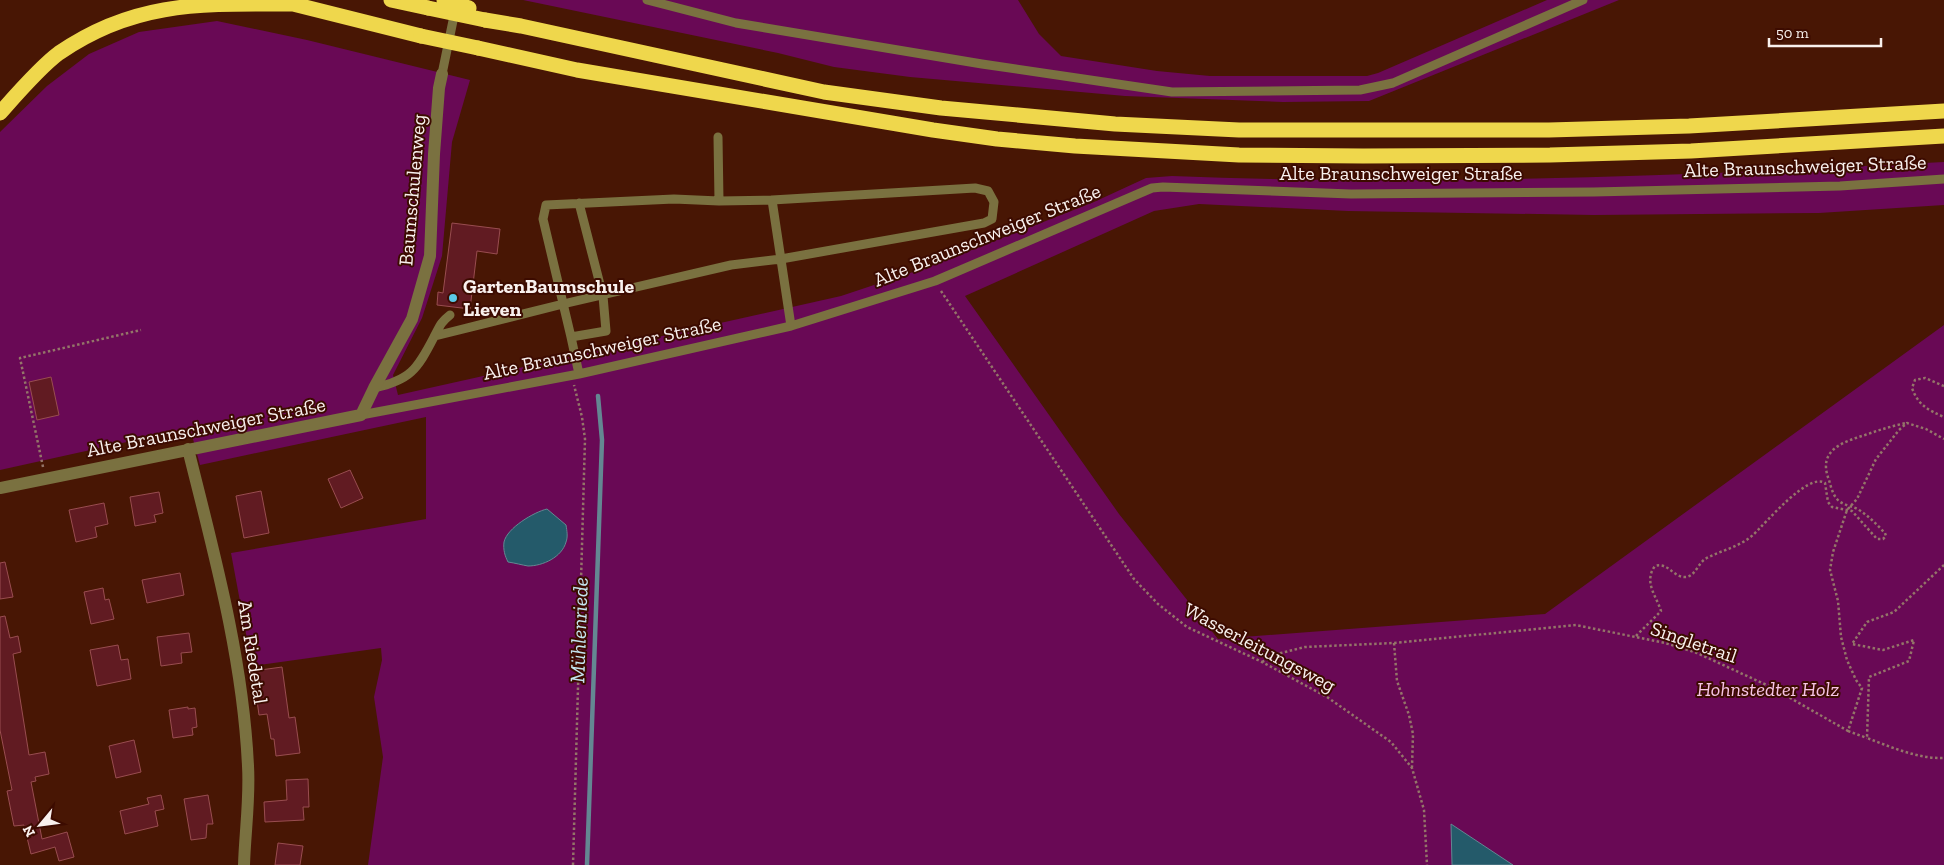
<svg xmlns="http://www.w3.org/2000/svg" width="1944" height="865" font-family="'Zilla Slab',serif">
<style>
.green{fill:#690955}
.water{fill:#245a6a;stroke:#648792}
.lines{fill:none;stroke-linecap:round;stroke-linejoin:round}
.stream{stroke:#648792;stroke-width:4.5}
.building{fill:#611b22;stroke:#994d50}
.path{stroke:#947569;stroke-width:2.5;stroke-dasharray:2.5 2.5;stroke-linecap:butt}
.lane{stroke:#7a7140;stroke-width:9}
.street{stroke:#7a7140;stroke-width:12}
.highway{stroke:#efd74c;stroke-width:15}
.highway-bridge{stroke:#efd74c;stroke-width:15}
.poi-dot{fill:#5bc8e6;stroke:#3c0b00;stroke-width:2}
.labels{text-anchor:middle;stroke-width:4;stroke-linejoin:round;paint-order:stroke}
.street-label{font-size:20px;fill:#f9f1ee;stroke:#3c0b00}
.poi-label{font-size:20px;font-weight:bold;fill:#f9f1ee;stroke:#3c0b00;text-anchor:start}
.park-label{font-size:20px;font-style:italic;fill:#f8c4e6;stroke:#3c0b00}
.water-label{font-size:21px;font-style:italic;fill:#c5e5f0;stroke:#3c0b00}
</style>
<rect width="100%" height="100%" fill="#481604"/>
<path class="green" d="M523,0H1018L1039,34L1061,56L1157,71L1210,76H1367L1378,73L1547,0H1619L1369,101L1283,102L1125,96L910,77L834,67L778,53Z
M217,21L307,40L470,80L452,142L442,256L422,318L393,375L398,395L841,296L931,266L1094,202L1146,178L1172,176C1429,186 1687,176 1944,162V205L1819,213L1594,215L1348,211L1199,204L1154,211L965,296L1119,514L1218,639L1545,614L1944,325V865H368L383,757L374,697L382,660L381,648L252,666L231,553L426,519V417L200,465L190,428L0,470V132L47,86L89,54L139,32Z"/>
<path class="water" d="M547,509L566,525C567,531 568,537 566,542C562,557 543,566 528,566C522,565 515,563 508,562C505,556 503,550 504,542C507,528 534,512 547,509Z
M1451,824L1513,865H1452Z"/>
<g class="lines">
<path class="stream" d="M587,865L602,440L598,396"/>
</g>
<path class="building" d="M452,223L500,229L497,254L477,251L470,309L437,305L438,292L443,293Z
M51,377L59,415L37,420L29,382Z
M350,470L363,498L341,508L328,479Z
M261,491L269,533L244,538L236,496Z
M159,492L163,513L154,515L156,522L135,526L130,497Z
M104,503L108,524L95,527L97,537L76,542L69,510Z
M5,562L13,597L0,599V563Z
M180,573L184,595L147,603L142,580Z
M103,588L105,600L109,599L114,619L91,624L84,592Z
M5,616L10,638L18,636L21,652L13,654L29,755L45,752L49,774L35,777L36,781L31,782L42,839L67,832L74,857L59,861L55,847L31,854L24,825L14,826L7,791L12,790L0,730V617Z
M189,633L192,652L181,653L182,663L161,666L157,637Z
M118,645L121,660L128,659L131,679L97,686L90,650Z
M282,667L289,718L295,717L300,753L276,756L274,739H271L267,714L259,715L253,671Z
M188,707V709L195,708L197,727L192,728L193,735L173,738L169,710Z
M134,740L141,772L116,778L109,746Z
M308,779L309,807H303L304,820L265,822L264,802L287,800L286,780Z
M161,795L164,809L155,811L158,826L125,834L120,811L149,804L147,798Z
M208,795L213,824H207L206,838L191,840L184,799Z
M278,843L303,846L300,865H275Z"/>
<g class="lines">
<path class="path" d="M941,291L1134,579L1158,604L1187,627L1262,662L1327,697L1391,742L1412,768L1424,810L1427,865
M1944,386L1925,378L1915,380L1912,388C1918,405 1928,410 1944,417
M43,467L20,358L141,330
M1944,565L1894,612L1867,622L1852,644L1883,650L1914,640L1909,661L1869,677L1867,738C1891,747 1918,759 1944,758
M1636,636L1661,611C1657,597 1643,582 1655,566C1669,562 1673,578 1686,577C1695,576 1698,564 1705,559C1721,550 1738,548 1753,535C1766,523 1808,472 1825,483L1828,502L1832,507L1852,511L1877,539H1883L1886,536L1885,533C1877,525 1869,516 1859,510C1853,506 1845,506 1839,501C1833,496 1831,487 1829,480C1817,450 1843,442 1865,435C1879,430 1892,426 1906,423
M1394,643L1397,681L1409,715L1413,734L1412,767
M1262,662L1281,653L1305,647L1394,643L1576,625L1665,643L1697,653L1771,687L1848,731L1862,688L1856,680L1847,660L1841,637L1838,601L1830,570L1833,552L1847,510L1857,499L1876,459L1899,430L1907,423L1926,429L1944,439
M1848,731L1867,738
M573,865L585,439L582,417L574,385"/>
<path class="lane" d="M647,0L736,23L982,64L1172,92L1360,90L1393,83L1583,0
M442,74L455,11
M718,137L719,201
M772,200L791,326
M435,336L563,304L731,265L781,259L984,223L992,219L994,202L988,191L975,188L772,200L719,201L674,199L546,205L543,219L571,337
M579,374L571,337L606,331L603,296L579,203
M374,388C410,380 417,370 434,337C440,326 440,323 450,315
M361,415L579,374L791,326L935,281L1152,188L1163,187L1351,194L1594,192L1840,186L1944,179"/>
<path class="street" d="M188,449C214,553 243,658 248,766C250,799 245,832 244,865
M0,488L361,415L374,388L412,319L430,256L434,154L439,88L442,74"/>
<path class="highway" d="M391,0L428,8
M285,2L421,36
M485,20L521,26L824,92L941,108L1115,124L1239,130H1549L1689,126L1944,111
M478,48L577,70L933,130L997,139L1075,146L1239,155L1363,156L1550,155L1691,151L1944,136
M0,113C16,95 40,67 59,53C136,0 204,4 294,4"/>
<path class="highway-bridge" d="M444,0L469,8
M428,8L485,20
M421,36L478,48"/>
</g>
<circle class="poi-dot" cx="453" cy="298" r="5"/>
<g class="labels">
<g class="street-label">
<text transform="translate(1805 166) rotate(-2)" y="7">Alte Braunschweiger Straße</text>
<text x="1401" y="180">Alte Braunschweiger Straße</text>
<text transform="translate(412 190) rotate(-85)" y="7">Baumschulenweg</text>
<text transform="translate(987 235) rotate(-22)" y="7">Alte Braunschweiger Straße</text>
<text transform="translate(602 348) rotate(-12)" y="7">Alte Braunschweiger Straße</text>
<text transform="translate(206 427) rotate(-11)" y="7">Alte Braunschweiger Straße</text>
<text transform="translate(1694 642) rotate(19)" y="7">Singletrail</text>
<text transform="translate(1260 647) rotate(28)" y="7">Wasserleitungsweg</text>
<text transform="translate(253 652) rotate(81)" y="7">Am Riedetal</text>
</g>
<g class="poi-label">
<text x="463" y="293">GartenBaumschule<tspan x="463" dy="23">Lieven</tspan></text>
</g>
<g class="park-label">
<text x="1768" y="696">Hohnstedter Holz</text>
</g>
<g class="water-label">
<text transform="translate(579 630) rotate(-88)" y="7">Mühlenriede</text>
</g>
</g>
<g transform="translate(40 825) rotate(241)" stroke="#3c0b00" stroke-width="4" paint-order="stroke">
<path d="M0-4L9 19L0 12L-9 19Z" fill="#f9f1ee"/>
<text y="-8" font-size="14" font-weight="bold" text-anchor="middle" fill="#f9f1ee">N</text>
</g>
<path d="M1769 38v8h112v-8" fill="none" stroke="#f9f1ee" stroke-width="2.5"/>
<text x="1776" y="38" font-size="15" fill="#f9f1ee" stroke="#3c0b00" stroke-width="4" paint-order="stroke">50 m</text>
</svg>
